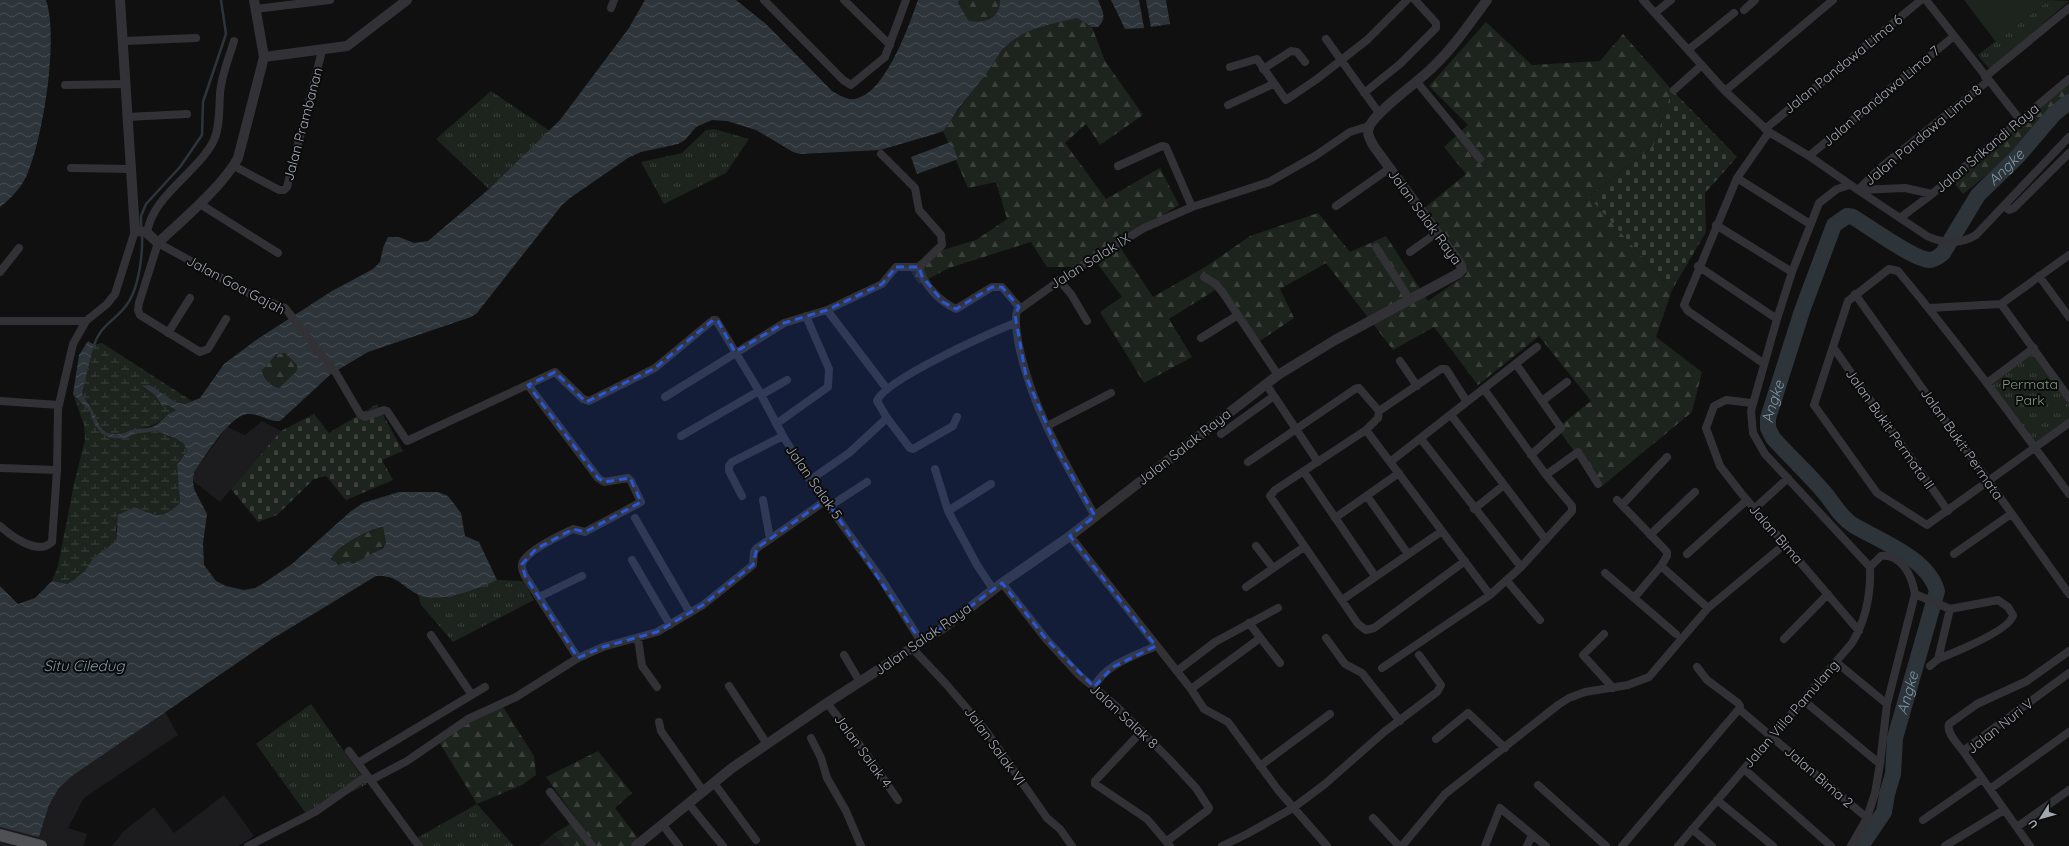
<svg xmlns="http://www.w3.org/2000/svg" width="2069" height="846" font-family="Quicksand,sans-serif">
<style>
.built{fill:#1c1c1e}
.grass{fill:url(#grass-tufts)}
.forest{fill:url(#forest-firs)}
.wetland{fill:url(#wetland-marsh)}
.cemetery{fill:url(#cemetery-stones)}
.pitch{fill:#1d231d}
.water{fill:url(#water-waves);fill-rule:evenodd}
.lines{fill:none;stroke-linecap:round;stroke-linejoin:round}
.stream{stroke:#2d353a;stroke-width:2.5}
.river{stroke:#2d353a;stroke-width:16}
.minor{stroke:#323236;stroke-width:8}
.tertiary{stroke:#323236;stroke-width:10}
.primary{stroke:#4e5054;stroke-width:12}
.marked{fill:#2a57d4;fill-opacity:0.2;stroke:#2a57d4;stroke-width:3;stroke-dasharray:8 5;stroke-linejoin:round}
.labels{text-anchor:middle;stroke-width:4;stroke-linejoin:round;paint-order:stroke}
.street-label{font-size:14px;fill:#a3a8b0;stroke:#0b0b0c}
.park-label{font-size:14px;fill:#7c9a7c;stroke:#0b0b0c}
.water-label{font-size:15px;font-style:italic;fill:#7d97a8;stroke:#0b0b0c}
</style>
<defs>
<pattern id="grass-tufts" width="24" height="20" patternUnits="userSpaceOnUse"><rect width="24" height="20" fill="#1d231d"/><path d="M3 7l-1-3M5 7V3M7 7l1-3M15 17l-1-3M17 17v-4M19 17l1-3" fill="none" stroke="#3b403b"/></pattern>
<pattern id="forest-firs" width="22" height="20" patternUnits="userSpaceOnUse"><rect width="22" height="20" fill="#1d231d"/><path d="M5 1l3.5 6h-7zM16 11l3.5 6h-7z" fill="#3b403b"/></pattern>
<pattern id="wetland-marsh" width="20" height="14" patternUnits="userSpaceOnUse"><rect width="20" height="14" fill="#1d231d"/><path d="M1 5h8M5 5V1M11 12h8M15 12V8" fill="none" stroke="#3b403b"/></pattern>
<pattern id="cemetery-stones" width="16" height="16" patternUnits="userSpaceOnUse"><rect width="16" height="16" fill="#1d231d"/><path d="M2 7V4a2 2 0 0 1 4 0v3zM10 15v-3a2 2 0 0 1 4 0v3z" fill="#3b403b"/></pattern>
<pattern id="water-waves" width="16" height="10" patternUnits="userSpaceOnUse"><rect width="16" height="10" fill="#2d353a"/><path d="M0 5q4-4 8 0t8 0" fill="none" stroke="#484f54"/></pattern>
</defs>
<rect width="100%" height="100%" fill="#101011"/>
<path class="built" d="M262,421L281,431L220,502L193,481L194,472L227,427L245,435Z
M165,712L178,735L84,798L68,828L87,834L83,846H0V827L39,837L49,805L59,788L72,776Z
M224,795L254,836L238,846H112L124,831L154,807L174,833Z
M553,834L564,846H539Z"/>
<path class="grass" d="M2049,0L2069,1L1990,70L1978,55Z
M491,91L550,131L489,189L436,139Z
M714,129L749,139L726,173L664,204L641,162L682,153L706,130Z
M2034,348L2069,398V423L2035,448L1987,383Z
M497,580L524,581L534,600L453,642L421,605L418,595C440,602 477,590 497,580Z
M311,704L367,784L307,815L256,744Z
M477,804L514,846H423L417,838Z"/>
<path class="forest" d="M959,0H1000C1000,19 985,23 969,21L958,3Z
M1077,18L1092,27L1105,61L1143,115L1100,145L1086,124L1065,143L1106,199L1160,168L1179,205L1118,244L1153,297L1207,266L1250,236L1318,213L1350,252L1386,236L1428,301L1467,274L1422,210L1466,174L1444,147L1468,125L1429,86L1486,22L1532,65L1600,61L1623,34L1672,90L1654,145L1589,197L1672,290L1656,337L1702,372L1692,412L1601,487L1557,428L1591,401L1539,336L1478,385L1434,327L1393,350L1326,263L1280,289L1294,318L1257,343L1220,287L1169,319L1192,357L1144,383L1100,312L1122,297L1091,255L1075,267H1047L1031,242L949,268L919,284L908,267L936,252L976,240L1007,219L996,182L968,188L943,131L1001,51C1024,27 1046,26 1077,18Z
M2069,75V110L1963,194L1950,178Z
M285,353L297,365L298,371L279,388C271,386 263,378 262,369L278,354Z
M383,527L386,543C383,549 360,562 353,564L349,561L338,565L331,559C336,546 370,530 383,527Z
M503,707L534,756L536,775L522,785L477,804L439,742L470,718Z
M598,751L632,793L615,808L640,841L634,846H564L553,834L577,820L546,777Z"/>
<path class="wetland" d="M102,343L192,401L185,404L175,402L150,385L142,387L156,396L162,405H168L176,409C158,422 158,426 136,429C130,429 125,434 118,434C99,435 99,422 92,409C88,404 85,399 82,393L94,345Z
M73,394L90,412L94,424L101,433L111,438L125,439L134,433L156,431L175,438L184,444L187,451L177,465L180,503C161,520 157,516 135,507L116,527V542L94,557L84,572L68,584L52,581L58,566L74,484L85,440L84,425Z"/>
<path class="cemetery" d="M1672,90L1737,157L1705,193L1706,232L1672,290L1589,197L1654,145Z
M377,404L403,451L382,460L393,480L346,500L326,476L314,479L277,515L258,522L231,489L281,431L314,414L329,433Z"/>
<path class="pitch" d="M1964,0H2049L1996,42Z"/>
<path class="water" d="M0,0H46C59,38 43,140 26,177C20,189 10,199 0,207Z
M645,0H736L766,24L832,91C839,95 846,100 855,99C885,94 909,26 918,0H959L958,3L969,21C985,23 1000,19 1000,0H1098C1102,10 1108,18 1098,27H1092L1077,18C1046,26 1024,27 1001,51L986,74L958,109L948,125L943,131L935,134L880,150L800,154L793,152L756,130L727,121L712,120L696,127L685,140L678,144L641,152L628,158L570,198L562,205L477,313L471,317L368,352L331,374L280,421C269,422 259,413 247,414C228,417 205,457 194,472L193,481L194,489L207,514L203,543L204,565L216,581L226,586L244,590L255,588L264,583L292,564L350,512L363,503L399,492H438L448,496L461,513L465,536L479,542L497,580C479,589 436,605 417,594C400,585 398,575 376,576L272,639L72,776L59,788L49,805L39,837L0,827V586L18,604L35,598L52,581L68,584L84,572L94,557L116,542L118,515L135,507C157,516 161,520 180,503L177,465L187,451L184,444L175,438L156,431L134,434L125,439L111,438L101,433L94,424L90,412L73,394L79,355L88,341L94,345L82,393C85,399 88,404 92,409C99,422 99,435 118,434C125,434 130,429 136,429C142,428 148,429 154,426C162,422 167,413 176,410L168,405L162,406L156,396L142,386L150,385L175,402L185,404L200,398L224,364L256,340L332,291L373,269L380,262L383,248L388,237H399L414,243L428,241L489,189L560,120L629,28ZM285,353L297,365V371L279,388C271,386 263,379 262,370L277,354ZM383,527L386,543L383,548L353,564L349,561L338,565L331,559C336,546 370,529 383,527Z
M1111,0H1139L1144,28L1125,29Z
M1146,0H1166L1170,24L1151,27Z
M951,142L958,159L917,174L911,157Z"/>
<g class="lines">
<path class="stream" d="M141,228V216L146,204L180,167L202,135L203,102L226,34L221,0
M94,345C101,325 112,323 125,307C139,291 143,254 142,233"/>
<path class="river" id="s1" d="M1861,846L1884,812L1887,794L1893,774L1895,738L1937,591C1928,558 1880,541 1853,525C1840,517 1833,502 1823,491C1807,472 1789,456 1773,438L1768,428V418L1802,311L1834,225L1847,216L1853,217C1868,226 1913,259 1929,260C1935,260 1939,256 1943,253L1978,195L2018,156L2054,114L2069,102"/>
<path class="minor" d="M764,0L843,80L851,85L885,57L906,0
M844,0L890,45
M1643,0L1725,91L1769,132L1809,156L1858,190L1905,188L1932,194L2069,79
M1926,0L2021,121
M611,8L614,0
M255,9L330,0
M1744,10L1755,0
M1655,13L1671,0
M1326,39L1379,113
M123,41L196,38
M1688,50L1734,13
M1230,67L1257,59L1286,100L1317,79L1367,40L1407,0
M1263,69L1291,51L1297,52L1305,62
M1985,77L2069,8
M1988,81L1880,168L1858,190L1927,236C1943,244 1961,244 1976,235L2069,137
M1417,82L1480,159
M65,85L126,84
M1674,90L1702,65
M1725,91L1833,0
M1364,93L1400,64L1436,28V23L1415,0
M1228,105L1273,84
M127,117L187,114
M1765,129L1921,0
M881,154L915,188L919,210L941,235L942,245L919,267C924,285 939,301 956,309L992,287H1002L1019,307
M1809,156L1954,36
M234,166L279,190H284L287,187L322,51
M1118,166L1162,146L1166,147L1192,207
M71,168L131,169
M1737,178L1810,224
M1850,185L1837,189L1819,203L1792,272L1777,319L1751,411L1753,433L1765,454L1870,567
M200,204L278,253
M1336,206L1390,168
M2004,206L2009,210L2014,208L2069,153
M1900,218L1932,194
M1716,225L1792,272
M147,234C151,196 198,173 214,140C220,126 219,109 220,94C221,76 229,58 234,41
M1376,247L1410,300
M1410,252L1438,232
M1698,266L1777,319
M0,272L19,248
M2039,276L2069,317
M1204,277L1216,284L1223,293L1278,375
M1059,280L1071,294L1087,321
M1855,294L2069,594
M2001,304L2069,398
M1929,308L2001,304L2069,255
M827,310L887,389
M226,319L208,349L200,352L140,315L138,310L139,303L158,243L256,297L285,308L336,373L360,414L365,417L384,410L387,411L407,441L555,372L583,399L589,401L655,368L713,320H716L759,391L783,436L810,480L880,577L922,643
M0,321H86
M168,333L190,298
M1201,338L1238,315
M1833,347L1948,511
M1400,361L1417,386
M1763,363L1688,311L1684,305L1737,178L1769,132
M1516,364L1561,428L1531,455
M1987,383L2034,348
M1266,384L1318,462
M528,385L598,478L604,482L628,478L631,481L641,502L585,532L573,529C561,535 525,551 522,564C521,569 523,572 525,576L578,658
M761,395L787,380
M665,397L784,323L827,310L882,284L896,267H919
M0,401L59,405
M1542,401L1567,382
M1752,403L1726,400L1714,406L1706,428L1720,466L1741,493L1859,631
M1451,415L1546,540
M957,417L953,426L913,449L910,448L887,418L877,401C884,380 992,332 1015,323
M2069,423L1927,525L1877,493L1814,405L1848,301L1889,269L1898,271C1958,343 2014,419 2069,494
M776,424L828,387L829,369L806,316
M1047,426L1111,393
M1366,430L1490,595
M1221,434L1274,396
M681,436L759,391
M1421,439L1521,567
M1248,462L1355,389L1359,388L1379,411
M1390,462L1537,347
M0,468L57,470
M935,469L948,511L977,565L993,589
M1304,472L1375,576
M1546,475L1578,452L1598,484
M810,480L849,453L887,418
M742,496L729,471V466L732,462L783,436
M1367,496L1408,554
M763,500L770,539
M1617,500L1667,552V556L1661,566L1708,608
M1622,505L1667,457
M830,506L867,482
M1474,509L1504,485
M1754,509L1788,478
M948,511L991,484
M1095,516C1063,460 1030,404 1018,341C1017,331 1014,320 1017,311L1073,271L1144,228L1192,207L1269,182L1315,156L1350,132L1369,126
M635,518L690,613
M1335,518L1399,473
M0,526C11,536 38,556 52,542L57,470L58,409L73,344L86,321L107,304L115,294L135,231
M1650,535L1695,492
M1070,536L1191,689L1204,709L1228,722L1278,790L1327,846
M1256,546L1273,568
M1687,554L1747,500
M1954,554L2011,514
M632,560L670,625
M1465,561L1374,628L1366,630L1358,624L1270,496L1275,490L1366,430L1378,418L1379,411L1441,369H1446L1467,402
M1605,573L1676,634
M1507,581L1540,620
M1002,583L1046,639L1079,675L1115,705L1170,760L1196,788L1209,808L1208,810L1167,841
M1246,587L1304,547
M1915,594L1950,609L1998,600L2008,607L2013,615C2011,630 1953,653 1938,659L1930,666
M539,597L582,576
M1634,598L1661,566
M1342,600L1442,531
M1249,623L1280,663
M1604,634L1583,655L1613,688
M431,635L472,695
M1326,638L1345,664L1362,673L1400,721
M638,639L642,666L657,687
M1784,639L1828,594
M913,649L946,684L986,731L1047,818L1060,829L1072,846
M844,655L860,682
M1938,659L1950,609
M1836,662L1887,704
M1697,667L1707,680L1738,703L1740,706L1739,709
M1382,668L1490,595L1521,567L1572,511V506L1546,475L1484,389
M1177,671L1215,642L1278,608
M729,686L767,744
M1094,687C1106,664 1134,656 1156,646
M1191,689L1256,641
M1803,700L1880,764
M827,703L865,752L898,800
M659,722L661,731L703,791
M1142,731L1095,781V784L1147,819L1170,846
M811,738L821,758L827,778L846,811L861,846
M1436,739L1468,713L1505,748
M349,751L419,846
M1963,751C1958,744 1946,733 1949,724L1977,704L2027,681L2069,651
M358,763L485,687
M1260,766L1330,714
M1744,769L1831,846
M714,783L756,840
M1538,785L1606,846
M1990,789L2069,732
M550,792L592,846
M1717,800L1773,846
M688,803L723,846
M1373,818L1399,846
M1923,820L1982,779
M662,824L679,846
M2017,827L2069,790
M1692,829L1712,846
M248,846L315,812L362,779H373L407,761L468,719L516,697L578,658L603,647L657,632L703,605L753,565L754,552L757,548L825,501
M1222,846L1247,834L1293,808L1325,784L1384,732L1437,692L1441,685L1419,655
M1402,846L1445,794L1558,705L1569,698L1585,692L1628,685L1649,677L1708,608L1785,544
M1485,846L1500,808L1546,846
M1527,846L1532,835
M1622,846L1739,709L1867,818
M1678,846L1852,643C1866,620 1871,594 1870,567
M1851,846L1867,818L1875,793L1880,764L1887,704L1915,594C1912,576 1902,554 1881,556L1870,567
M1945,846L2004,810
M2030,846L1963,751L2069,673"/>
<path class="tertiary" d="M120,0L135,231L146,232L158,243C181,221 223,186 238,158L264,57L254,0
M264,57L347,46L407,0
M636,846L732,768L827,703L946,626L1002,583L1070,536L1278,375L1335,340L1459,273L1462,270L1461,265L1375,148C1371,141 1365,133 1370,125C1380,108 1417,83 1433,67C1454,47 1470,23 1487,0"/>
<path class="primary" d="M0,835L41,846"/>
</g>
<path class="marked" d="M896,267H919L922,276L943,302L956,309L992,287H1002L1019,307L1015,315L1026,376L1058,451L1095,516L1070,536L1156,646L1113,667L1094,687L1046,639L1002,583L922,643L826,500L757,548L753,565L703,605L657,632L603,647L578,658L525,576L522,564L536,549L573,529L585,532L641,502L630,478L604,482L598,478L528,385L555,372L586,402L655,368L713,320L718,321L735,352L784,323L827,310L882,284Z"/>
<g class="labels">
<g class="street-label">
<text transform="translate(1843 64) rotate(-39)" y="5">Jalan Pandawa Lima 6</text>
<text transform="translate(1881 96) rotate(-40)" y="5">Jalan Pandawa Lima 7</text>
<text transform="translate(303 124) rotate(-75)" y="5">Jalan Prambanan</text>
<text transform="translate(1923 135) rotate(-40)" y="5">Jalan Pandawa Lima 8</text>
<text transform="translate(1987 148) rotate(-40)" y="5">Jalan Srikandi Raya</text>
<text transform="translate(1425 217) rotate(54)" y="5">Jalan Salak Raya</text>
<text transform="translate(1090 261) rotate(-32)" y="5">Jalan Salak IX</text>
<text transform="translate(236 285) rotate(28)" y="5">Jalan Goa Gajah</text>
<text transform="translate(1890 429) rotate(55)" y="5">Jalan Bukit Permata II</text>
<text transform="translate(1962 444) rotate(55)" y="5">Jalan Bukit Permata</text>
<text transform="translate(1184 447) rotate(-38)" y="5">Jalan Salak Raya</text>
<text transform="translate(814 482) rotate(55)" y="5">Jalan Salak 5</text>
<text transform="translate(1776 534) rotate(49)" y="5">Jalan Bima</text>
<text transform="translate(923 639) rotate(-35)" y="5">Jalan Salak Raya</text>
<text transform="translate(1791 714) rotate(-49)" y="5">Jalan Villa Pamulang</text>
<text transform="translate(1124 716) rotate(43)" y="5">Jalan Salak 8</text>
<text transform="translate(2000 726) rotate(-38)" y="5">Jalan Nuri V</text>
<text transform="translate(995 746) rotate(54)" y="5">Jalan Salak VI</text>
<text transform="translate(863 751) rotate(54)" y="5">Jalan Salak 4</text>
<text transform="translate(1819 777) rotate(41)" y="5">Jalan Bima 2</text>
</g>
<g class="park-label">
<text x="2030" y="389">Permata<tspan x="2030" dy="16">Park</tspan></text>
</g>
<g class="water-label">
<text dy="5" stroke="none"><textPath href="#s1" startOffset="955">Angke</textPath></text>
<text dy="5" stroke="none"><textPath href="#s1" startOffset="535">Angke</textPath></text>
<text x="84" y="671">Situ Ciledug</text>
<text dy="5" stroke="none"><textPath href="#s1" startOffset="163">Angke</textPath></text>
</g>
</g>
<g transform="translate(2041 818) rotate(233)" stroke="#0b0b0c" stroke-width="3" paint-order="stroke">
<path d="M0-3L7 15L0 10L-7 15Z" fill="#a3a8b0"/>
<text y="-6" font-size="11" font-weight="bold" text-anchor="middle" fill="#a3a8b0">U</text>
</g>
</svg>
